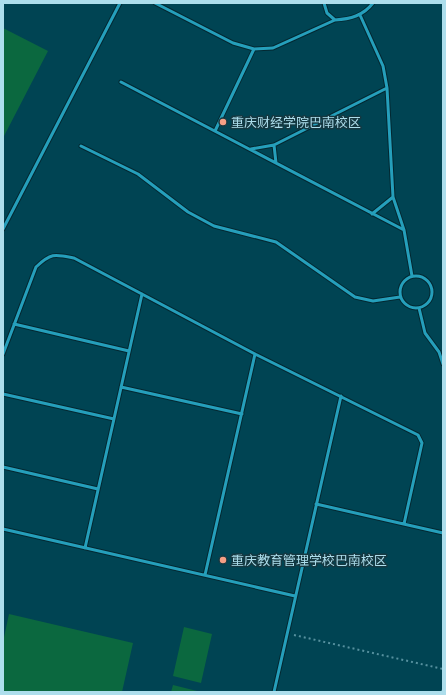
<svg xmlns="http://www.w3.org/2000/svg" width="446" height="695" font-family="'Sofia Sans Condensed','Noto Sans SC',sans-serif">
<style>
.green{fill:#0b683f}
.lines{fill:none;stroke-linecap:round;stroke-linejoin:round}
.service-casing{stroke:#032831;stroke-width:5}
.path{stroke:#56919f;stroke-width:2;stroke-dasharray:2 3;stroke-linecap:butt}
.service{stroke:#259fbb;stroke-width:3}
.poi-dot{fill:#f39f85;stroke:#153841;stroke-width:1.5}
.labels{text-anchor:middle;stroke-width:3;stroke-linejoin:round;paint-order:stroke}
.poi-label{font-size:13px;fill:#addeec;stroke:#153841;text-anchor:start}
</style>
<rect width="100%" height="100%" fill="#004453"/>
<path class="green" d="M3,28L48,51L3,138Z
M9,614L133,643L122,692H3V642Z
M184,627L212,634L201,683L173,676Z
M173,685L201,692H171Z"/>
<g class="lines">
<defs>
<path id="service" d="M155,3L233,43L254,49L273,48L335,20
M324,3L327,13L335,20C350,19 363,16 373,3
M360,15L383,66L387,88L393,197L404,230L412,276
M121,82L404,230
M215,131L254,49
M274,145L276,163
M81,146L138,174L188,212L214,226L276,242L355,297L373,301L400,297
M251,149L274,145L387,88
M372,214L393,197
M3,229L120,3
M400 292a16 16 0 1 1 32 0a16 16 0 1 1-32 0Z
M419,308L425,333L439,352L443,364
M14,324L129,351
M3,354L36,267C51,253 54,254 74,258L255,354L418,435L422,443L404,524
M121,387L242,414
M3,394L114,419
M3,467L98,489
M316,504L443,533
M3,529L295,596
M85,548L142,294
M205,575L255,354
M274,692L341,396"/>
</defs>
<use href="#service" class="service-casing"/>
<path class="path" d="M294,635L443,669
M442,692L443,687"/>
<use href="#service" class="service"/>
</g>
<g class="poi-dot">
<circle cx="223" cy="122" r="4"/>
<circle cx="223" cy="560" r="4"/>
</g>
<g class="labels">
<g class="poi-label">
<text x="231" y="127">重庆财经学院巴南校区</text>
<text x="231" y="565">重庆教育管理学校巴南校区</text>
</g>
</g>
<rect width="446" height="695" fill="none" stroke="#addeec" stroke-width="8"/>
</svg>
